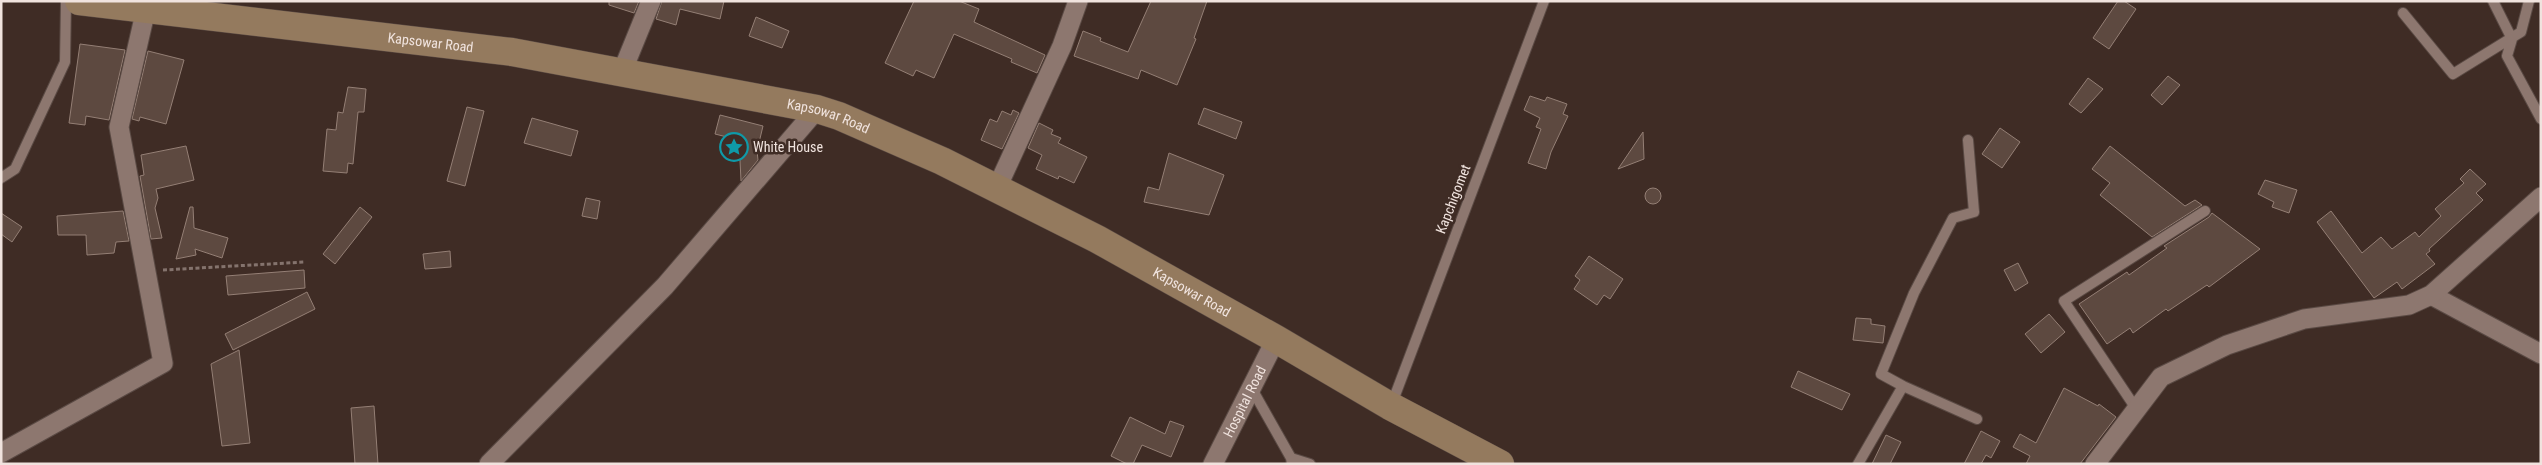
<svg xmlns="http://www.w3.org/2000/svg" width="2542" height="465" font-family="'Roboto Condensed',sans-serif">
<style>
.building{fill:#5d4940;stroke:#947f75}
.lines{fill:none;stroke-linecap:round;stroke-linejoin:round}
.lane-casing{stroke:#5a4a44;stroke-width:12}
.street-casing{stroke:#5a4a44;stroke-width:21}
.secondary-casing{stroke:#5a4a44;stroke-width:29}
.path{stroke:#84736d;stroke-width:3;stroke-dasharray:4 2.5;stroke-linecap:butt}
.lane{stroke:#8d776f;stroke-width:10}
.street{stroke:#8d776f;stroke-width:19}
.secondary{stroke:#947a5e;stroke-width:28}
.labels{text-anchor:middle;stroke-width:5;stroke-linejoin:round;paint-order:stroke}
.street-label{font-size:14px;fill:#f0e3de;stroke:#3f2c25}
.poi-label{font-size:14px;fill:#f0e3de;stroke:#3f2c25;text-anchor:start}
</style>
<rect width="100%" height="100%" fill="#3f2c25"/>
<path class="building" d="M609,1H639L634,13L609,5Z
M662,1H724L720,19L680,9L676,25L656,19Z
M914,1H959L979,9L974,22L1045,55L1037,73L1011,62L1012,59L954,34L934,78L916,70L913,76L885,63Z
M1151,1H1207L1194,38L1196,39L1177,85L1141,70L1138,79L1074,56L1083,31L1101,38L1100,41L1128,52Z
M2118,1H2124L2136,9L2109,49L2093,38Z
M756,17L789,31L782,48L749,36Z
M80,44L125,50L109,120L86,116L85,125L69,123Z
M148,51L184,60L166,124L140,117L139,121L132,119Z
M2168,76L2180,85L2162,105L2151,95Z
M2088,78L2103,89L2081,113L2069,104Z
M348,87L366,89L364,112H358L353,164L348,163L347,173L323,171L327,129L336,130L338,112L343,113Z
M1530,96L1545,101L1547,97L1567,104L1563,114L1568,116L1551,152L1546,169L1528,163L1541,129L1536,127L1540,118L1524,110Z
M467,107L484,111L465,186L447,181Z
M1204,108L1242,122L1236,139L1198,124Z
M1013,110L1019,113L1002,149L981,140L990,119L997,122L1002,111L1011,115Z
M720,115L763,126L757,151L758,160L741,181L739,140L715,134Z
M532,118L578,131L571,156L524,143Z
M1039,123L1053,130L1051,134L1061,138L1058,143L1087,157L1074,183L1059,176L1058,179L1036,169L1042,155L1028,148Z
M2000,128L2020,142L2002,168L1982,154Z
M1643,132L1644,159L1618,169Z
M186,146L194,180L156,189L158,198L155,208L162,238L151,239L140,176L144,175L141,155Z
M2110,146L2185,206L2195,200L2202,205L2152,237L2100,195L2110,183L2092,169Z
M1169,153L1224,175L1209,215L1144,202L1148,187L1159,190Z
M2470,169L2486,184L2476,193L2483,200L2429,249L2430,251L2426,254L2435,264L2402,289L2397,282L2374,298L2317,222L2331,211L2362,253L2381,237L2392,249L2415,232L2419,237L2441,216L2435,209L2464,183L2460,179Z
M2265,180L2297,190L2289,213L2272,207L2274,202L2258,194Z
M1645 196a8 8 0 1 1 16 0a8 8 0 1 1-16 0Z
M586,198L600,201L597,219L582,216Z
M190,207H193L194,228L228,238L222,258L195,249L196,255L176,259Z
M360,207L372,217L335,264L323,254Z
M123,211L129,241L116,242L114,253L87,255L86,235H58L57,216Z
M1,213L22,227L12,242L1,234Z
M2212,213L2260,249L2209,287L2207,285L2168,311L2166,309L2133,333L2130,328L2107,344L2079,304L2127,272L2129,275L2167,248L2164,246L2209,217Z
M450,251L451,267L425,269L423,254Z
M1589,256L1623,279L1610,299L1604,295L1597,305L1574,289L1580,280L1575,276Z
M2018,263L2028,283L2015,291L2004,270Z
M304,270L305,288L228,295L226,276Z
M307,292L315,309L233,350L225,334Z
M2049,314L2065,332L2041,353L2025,334Z
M1856,318L1871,319V324L1885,326L1883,343L1853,340Z
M239,350L250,443L222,446L211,364Z
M1798,371L1850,394L1842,410L1791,387Z
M2064,388L2098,406L2099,404L2116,417L2080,464H2026L2030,456L2013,447L2020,434L2036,443Z
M374,406L378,464H355L351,408Z
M1130,417L1165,434L1170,421L1184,426L1171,457L1142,445L1133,464H1127L1111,456Z
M1981,431L2000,441L1991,458L1986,455L1981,464H1964Z
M1886,435L1901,442L1890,464H1872Z"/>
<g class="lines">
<defs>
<path id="lane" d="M2493,1L2512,39L2507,56L2541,119
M2403,13L2453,74L2521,32L2529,1
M1,178L15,169L65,62L66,1
M1903,386L1977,419
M1252,389L1291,458L1292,464
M1391,406L1544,1
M2137,410L2064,301L2205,211
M1291,458L1310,464
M1858,464L1903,386L1881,374L1914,293L1953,218L1974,212L1968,140"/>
<g id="street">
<path d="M622,72L651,1"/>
<path d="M996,190L1062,46L1078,1"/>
<path d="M2431,295L2541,354"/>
<path d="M1,453L163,363L119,127L146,9"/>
<path d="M489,464L665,286L817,109"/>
<path id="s1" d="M1213,464L1276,339"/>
<path d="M2095,464L2161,377L2227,345L2304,319L2409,305L2431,295L2541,197"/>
</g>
<g id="secondary">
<path id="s2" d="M79,1L512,52L817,109L839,116L942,161L1097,239L1276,339L1390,406L1500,464"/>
</g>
</defs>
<use href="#lane" class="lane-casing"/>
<use href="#street" class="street-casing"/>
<use href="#secondary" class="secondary-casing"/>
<path class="path" d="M163,270L305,262"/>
<use href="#lane" class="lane"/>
<use href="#street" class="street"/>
<use href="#secondary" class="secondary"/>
</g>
<defs>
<symbol id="sight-ring" viewBox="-11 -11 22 22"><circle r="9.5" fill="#3f2c25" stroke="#0f9aa8" stroke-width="1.5"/><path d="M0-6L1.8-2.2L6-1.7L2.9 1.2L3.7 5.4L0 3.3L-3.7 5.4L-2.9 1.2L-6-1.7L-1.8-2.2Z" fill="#0f9aa8"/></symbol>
</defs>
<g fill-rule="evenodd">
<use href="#sight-ring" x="718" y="131" width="32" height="32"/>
</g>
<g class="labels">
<g class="street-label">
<text dy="5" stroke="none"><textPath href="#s2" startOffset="354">Kapsowar Road</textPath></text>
<text dy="5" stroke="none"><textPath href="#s2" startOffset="759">Kapsowar Road</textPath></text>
<text transform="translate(1453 199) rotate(-69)" y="5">Kapchigomet</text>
<text dy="5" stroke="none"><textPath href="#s2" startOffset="1164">Kapsowar Road</textPath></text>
<text dy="5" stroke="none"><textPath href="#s1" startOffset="70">Hospital Road</textPath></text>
</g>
<g class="poi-label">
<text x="753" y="152">White House</text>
</g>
</g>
<rect width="2542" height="465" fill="none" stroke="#f0e3de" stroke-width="5"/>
</svg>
